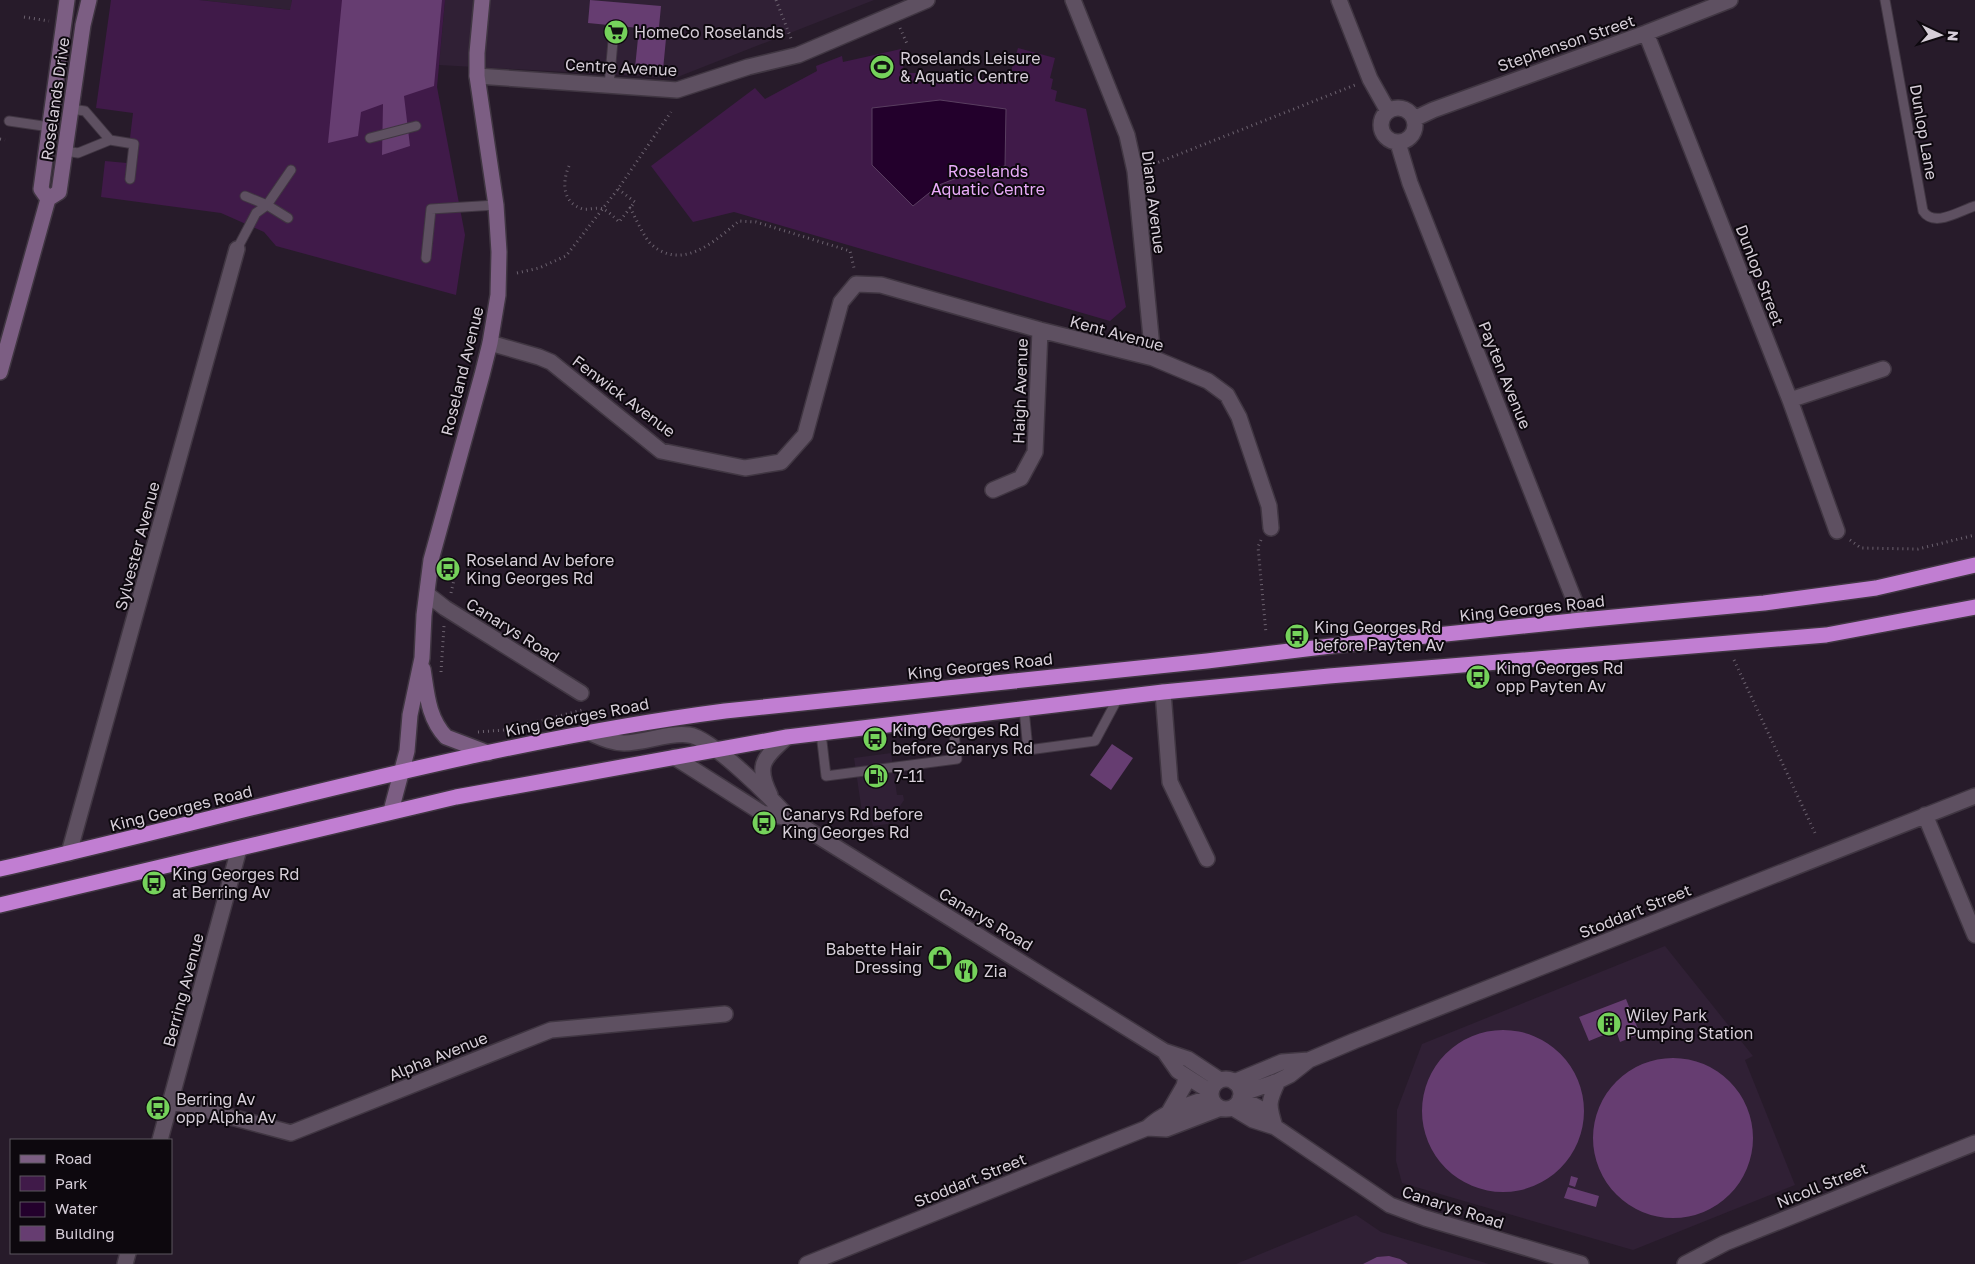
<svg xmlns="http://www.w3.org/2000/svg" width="1975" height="1264" font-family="'Golos Text',sans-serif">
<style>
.built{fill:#302035}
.green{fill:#401a49}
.water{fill:#23002c;stroke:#593e60}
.building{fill:#663d71}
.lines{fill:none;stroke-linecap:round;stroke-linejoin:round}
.lane-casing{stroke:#403642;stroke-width:11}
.street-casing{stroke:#403642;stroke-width:18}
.secondary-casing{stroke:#403642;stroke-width:18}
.highway-casing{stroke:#403642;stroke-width:18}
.path{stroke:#6c626f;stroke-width:3;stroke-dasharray:1 4;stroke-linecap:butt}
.lane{stroke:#5e5061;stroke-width:9}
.street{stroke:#5e5061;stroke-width:15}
.secondary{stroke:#7c5e83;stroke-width:15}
.highway{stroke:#c17ed2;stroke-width:15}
.labels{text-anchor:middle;stroke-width:4;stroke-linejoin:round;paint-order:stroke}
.poi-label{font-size:16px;fill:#d6ced8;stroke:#0d080e;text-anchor:start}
.street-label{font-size:16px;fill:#d6ced8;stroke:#0d080e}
.park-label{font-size:16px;fill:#eaacfa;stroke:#0d080e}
</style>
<rect width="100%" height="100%" fill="#271b2a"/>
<path class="built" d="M199,0H292L291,10Z
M445,0H874L675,78L439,65Z
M891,753L897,795H903L904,800L888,824L873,826L871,818L863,819L854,758Z
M1665,946L1753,1056L1745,1060L1795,1185L1633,1250L1402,1183L1396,1161L1397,1110L1422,1044Z
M1356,1215L1381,1232L1489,1264H1236Z"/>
<path class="green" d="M111,0H199L290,10L292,0H445L437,87L465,235L456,295L276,246L264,232L221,213L101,197L105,161L127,163L133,113L96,108Z
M1018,48L1055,58L1050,78L1053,79L1051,89L1057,91L1055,101L1086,109L1126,307L1110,321L734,212L693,222L651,166L755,88L765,99L817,71L816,66L842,56L843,62L901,49L904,73H953L1008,81Z"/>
<path class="water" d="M940,100L1006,109L1005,166L972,172L939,185L913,206L872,165V108Z"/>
<path class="building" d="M342,0H442L434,86L404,96L410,146L382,155L383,104L361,112L358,136L328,143Z
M590,0L661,6L659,27L667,28L663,70L635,68L639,28L588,23Z
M1112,744L1133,758L1111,790L1090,775Z
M1626,999L1640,1034L1620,1042L1616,1030L1589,1041L1579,1017Z
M1422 1111a81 81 0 1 1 162 0a81 81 0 1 1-162 0Z
M1593 1138a80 80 0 1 1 160 0a80 80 0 1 1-160 0Z
M1571,1176L1578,1178L1575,1187L1569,1185Z
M1568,1187L1599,1196L1596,1207L1564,1198Z
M1389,1256L1400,1259L1408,1264H1363L1377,1257Z"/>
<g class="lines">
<defs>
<path id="lane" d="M1885,0L1923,211C1934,228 1959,211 1975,206
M609,85L614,30
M71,109L85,111L110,140
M9,121L50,127
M370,138L416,126
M65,151L78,153L110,140L134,144L130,179
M245,196L267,205L288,218
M237,249L256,213L267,205L291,170
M426,258L431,209L496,205
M1024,709L1028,750L1095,741L1118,698
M821,733L826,776L957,759L952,718"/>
<path id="street" d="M1073,0L1127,135L1135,171L1153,358
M1339,0L1370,79L1388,111
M1646,33L1790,400L1837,531
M477,76L677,90L748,67L798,55L927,0
M1381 125a17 17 0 1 1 34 0a17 17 0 1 1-34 0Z
M1414,119L1433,110L1646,33L1730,0
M1398,143L1410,183L1582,620
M490,343L539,357L551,362L661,451L745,468L781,462L805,435L841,302L856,284L881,285L1040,330L1153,358L1208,381L1227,395L1239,417L1269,506L1271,528
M1790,400L1883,369
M993,490L1021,478L1035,452L1040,330
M427,594L445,608L581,693
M1163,692L1170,782L1207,859
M588,732C600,737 611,743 624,743C646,743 668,732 689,735C712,738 773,800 789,818L1164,1051L1188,1059L1220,1080
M674,757L762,813L789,818
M770,795C755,765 764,758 787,737
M1925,815L1975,935
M69,853L237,249
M1164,1051L1178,1071L1211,1092
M1211 1094a15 15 0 1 1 30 0a15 15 0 1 1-30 0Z
M1234,1082L1282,1062L1309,1060
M1241,1094L1278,1081L1290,1075L1309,1060L1354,1041L1975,796
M1240,1098L1263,1110L1272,1122
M171,1101L291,1133L551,1030L725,1014
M1233,1108L1253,1120L1275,1127L1390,1205L1425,1218L1581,1264
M1169,1112L1184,1086L1186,1077
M1275,1127C1268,1105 1268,1102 1278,1081
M1147,1128L1166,1129L1221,1108
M160,1140L239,849
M125,1264L128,1253
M807,1264L1147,1128C1167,1110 1186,1106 1211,1097
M1685,1264L1725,1243L1975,1143"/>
<path id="secondary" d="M48,199L41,189L67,0
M0,372L48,199L59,192L83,25L89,0
M423,669C427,694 428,718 446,737L488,753
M391,811L407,751L410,715L422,658L424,615L431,560L482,375L490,343L498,295L499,252L496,205L477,76V53L482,0"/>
<path id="highway" d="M0,869C241,814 479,743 725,711L1207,661L1339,645L1582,620L1764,603L1876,588L1975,565
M0,905L456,797L787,737L1163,692L1329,676L1826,635L1975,607"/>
</defs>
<use href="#lane" class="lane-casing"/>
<use href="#street" class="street-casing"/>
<use href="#secondary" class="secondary-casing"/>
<use href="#highway" class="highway-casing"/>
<path class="path" d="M776,0L792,41
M24,17L49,21
M900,28L908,46
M0,139L5,140
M569,166C562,182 562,203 583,209C589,210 597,207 603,209C608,211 615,218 619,222L630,208C636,218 644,238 652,245C683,271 715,241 739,221L756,222L850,251L854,268
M1149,166L1355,85
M618,189L635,202L630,208
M517,273L539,268L566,256L618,189L671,112
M1261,540L1258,547L1266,633
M1850,540L1861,548L1918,549L1975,535
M451,593L458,562
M1734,660L1815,833
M441,672L444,626
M478,732L504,730L582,710"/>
<use href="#lane" class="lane"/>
<use href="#street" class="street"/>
<use href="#secondary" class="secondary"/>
<use href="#highway" class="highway"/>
</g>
<defs>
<symbol id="supermarket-disc" viewBox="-11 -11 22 22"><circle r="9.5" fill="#75d25b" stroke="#0d080e"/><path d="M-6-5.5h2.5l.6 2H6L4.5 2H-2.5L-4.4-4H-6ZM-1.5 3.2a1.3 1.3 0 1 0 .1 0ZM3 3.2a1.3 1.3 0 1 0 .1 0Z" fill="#111"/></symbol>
<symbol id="stadium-disc" viewBox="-11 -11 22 22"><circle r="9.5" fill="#75d25b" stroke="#0d080e"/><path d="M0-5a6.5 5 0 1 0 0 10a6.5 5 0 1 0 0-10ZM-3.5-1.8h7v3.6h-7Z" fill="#111"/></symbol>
<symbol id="bus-disc" viewBox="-11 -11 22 22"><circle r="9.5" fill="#75d25b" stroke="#0d080e"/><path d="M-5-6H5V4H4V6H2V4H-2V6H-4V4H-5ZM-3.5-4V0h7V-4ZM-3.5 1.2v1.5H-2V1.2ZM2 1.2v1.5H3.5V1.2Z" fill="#111"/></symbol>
<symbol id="fuel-disc" viewBox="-11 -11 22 22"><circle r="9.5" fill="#75d25b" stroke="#0d080e"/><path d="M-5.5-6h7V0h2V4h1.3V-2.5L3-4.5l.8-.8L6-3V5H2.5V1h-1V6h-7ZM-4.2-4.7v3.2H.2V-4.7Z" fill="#111"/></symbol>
<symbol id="shop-disc" viewBox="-11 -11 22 22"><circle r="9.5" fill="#75d25b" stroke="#0d080e"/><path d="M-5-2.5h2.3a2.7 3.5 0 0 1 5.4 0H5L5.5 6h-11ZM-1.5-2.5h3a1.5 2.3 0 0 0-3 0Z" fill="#111"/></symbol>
<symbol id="restaurant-disc" viewBox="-11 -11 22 22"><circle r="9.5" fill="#75d25b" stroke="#0d080e"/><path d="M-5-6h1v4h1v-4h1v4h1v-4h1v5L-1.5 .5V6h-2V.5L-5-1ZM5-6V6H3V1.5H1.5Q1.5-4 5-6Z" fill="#111"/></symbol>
<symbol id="building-disc" viewBox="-11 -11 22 22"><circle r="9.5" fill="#75d25b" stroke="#0d080e"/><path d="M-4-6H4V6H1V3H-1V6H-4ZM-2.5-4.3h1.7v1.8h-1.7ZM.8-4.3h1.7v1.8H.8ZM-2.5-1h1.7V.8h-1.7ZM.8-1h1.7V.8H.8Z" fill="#111"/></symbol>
</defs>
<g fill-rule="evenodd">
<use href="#supermarket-disc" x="602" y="18" width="28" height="28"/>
<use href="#stadium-disc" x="868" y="53" width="28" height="28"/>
<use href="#bus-disc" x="434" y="555" width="28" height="28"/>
<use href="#bus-disc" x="1283" y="622" width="28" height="28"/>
<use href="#bus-disc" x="1464" y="663" width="28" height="28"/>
<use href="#bus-disc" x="861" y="725" width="28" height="28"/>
<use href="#fuel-disc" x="862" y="762" width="28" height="28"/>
<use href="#bus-disc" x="750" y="809" width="28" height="28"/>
<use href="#bus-disc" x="140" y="869" width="28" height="28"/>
<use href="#shop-disc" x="926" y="944" width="28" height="28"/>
<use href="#restaurant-disc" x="952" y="957" width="28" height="28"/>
<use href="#building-disc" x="1595" y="1010" width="28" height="28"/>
<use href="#bus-disc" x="144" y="1094" width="28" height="28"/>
</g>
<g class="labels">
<g class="poi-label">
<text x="634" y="38">HomeCo Roselands</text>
<text x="900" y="64">Roselands Leisure<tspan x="900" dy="18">&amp; Aquatic Centre</tspan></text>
<text x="466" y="566">Roseland Av before<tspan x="466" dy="18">King Georges Rd</tspan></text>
<text x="1314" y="633">King Georges Rd<tspan x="1314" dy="18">before Payten Av</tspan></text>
<text x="1496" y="674">King Georges Rd<tspan x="1496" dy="18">opp Payten Av</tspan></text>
<text x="892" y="736">King Georges Rd<tspan x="892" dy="18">before Canarys Rd</tspan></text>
<text x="894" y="782">7-11</text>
<text x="782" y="820">Canarys Rd before<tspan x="782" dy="18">King Georges Rd</tspan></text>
<text x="172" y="880">King Georges Rd<tspan x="172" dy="18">at Berring Av</tspan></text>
<text x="922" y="955" text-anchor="end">Babette Hair<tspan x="922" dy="18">Dressing</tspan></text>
<text x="984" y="977">Zia</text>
<text x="1626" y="1021">Wiley Park<tspan x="1626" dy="18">Pumping Station</tspan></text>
<text x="176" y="1105">Berring Av<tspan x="176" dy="18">opp Alpha Av</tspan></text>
</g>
<g class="street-label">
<text transform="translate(1566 43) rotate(-19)" y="6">Stephenson Street</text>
<text transform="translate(621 67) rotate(3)" y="6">Centre Avenue</text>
<text transform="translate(55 99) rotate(-82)" y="6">Roselands Drive</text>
<text transform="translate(1924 132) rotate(80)" y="6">Dunlop Lane</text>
<text transform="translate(1154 202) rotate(83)" y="6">Diana Avenue</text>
<text transform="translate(1760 275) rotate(69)" y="6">Dunlop Street</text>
<text transform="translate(1117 333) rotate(15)" y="6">Kent Avenue</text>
<text transform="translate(462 371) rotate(-76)" y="6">Roseland Avenue</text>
<text transform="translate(1505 375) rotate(68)" y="6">Payten Avenue</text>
<text transform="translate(1020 391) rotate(-88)" y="6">Haigh Avenue</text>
<text transform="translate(624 396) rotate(37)" y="6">Fenwick Avenue</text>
<text transform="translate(137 546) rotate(-75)" y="6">Sylvester Avenue</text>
<text transform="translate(1532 608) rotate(-6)" y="6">King Georges Road</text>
<text transform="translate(513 630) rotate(32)" y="6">Canarys Road</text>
<text transform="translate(980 666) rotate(-6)" y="6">King Georges Road</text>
<text transform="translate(577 717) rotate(-11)" y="6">King Georges Road</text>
<text transform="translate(181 808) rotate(-14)" y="6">King Georges Road</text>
<text transform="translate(1635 911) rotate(-22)" y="6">Stoddart Street</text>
<text transform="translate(986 919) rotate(31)" y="6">Canarys Road</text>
<text transform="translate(183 990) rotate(-75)" y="6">Berring Avenue</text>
<text transform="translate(438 1056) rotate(-22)" y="6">Alpha Avenue</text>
<text transform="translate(970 1180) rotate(-22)" y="6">Stoddart Street</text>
<text transform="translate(1822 1185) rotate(-22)" y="6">Nicoll Street</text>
<text transform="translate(1453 1207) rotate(18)" y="6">Canarys Road</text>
</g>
<g class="park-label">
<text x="988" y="177">Roselands<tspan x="988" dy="18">Aquatic Centre</tspan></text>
</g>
</g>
<rect x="10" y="1139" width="162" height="115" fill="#0d080e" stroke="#5d575f"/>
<rect x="20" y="1155" width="25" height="8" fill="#7c5e83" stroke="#5d575f"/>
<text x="55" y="1164" font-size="15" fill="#d6ced8">Road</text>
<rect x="20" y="1176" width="25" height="15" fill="#401a49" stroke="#5d575f"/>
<text x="55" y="1189" font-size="15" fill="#d6ced8">Park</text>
<rect x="20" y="1202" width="25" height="15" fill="#23002c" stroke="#5d575f"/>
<text x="55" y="1214" font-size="15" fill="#d6ced8">Water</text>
<rect x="20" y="1226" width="25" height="15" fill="#663d71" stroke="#5d575f"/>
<text x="55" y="1239" font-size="15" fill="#d6ced8">Building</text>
<g transform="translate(1940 35) rotate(94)" stroke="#0d080e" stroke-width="4" paint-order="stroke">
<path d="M0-4L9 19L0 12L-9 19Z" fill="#d6ced8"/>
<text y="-8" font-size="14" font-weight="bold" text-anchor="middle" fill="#d6ced8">N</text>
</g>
</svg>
